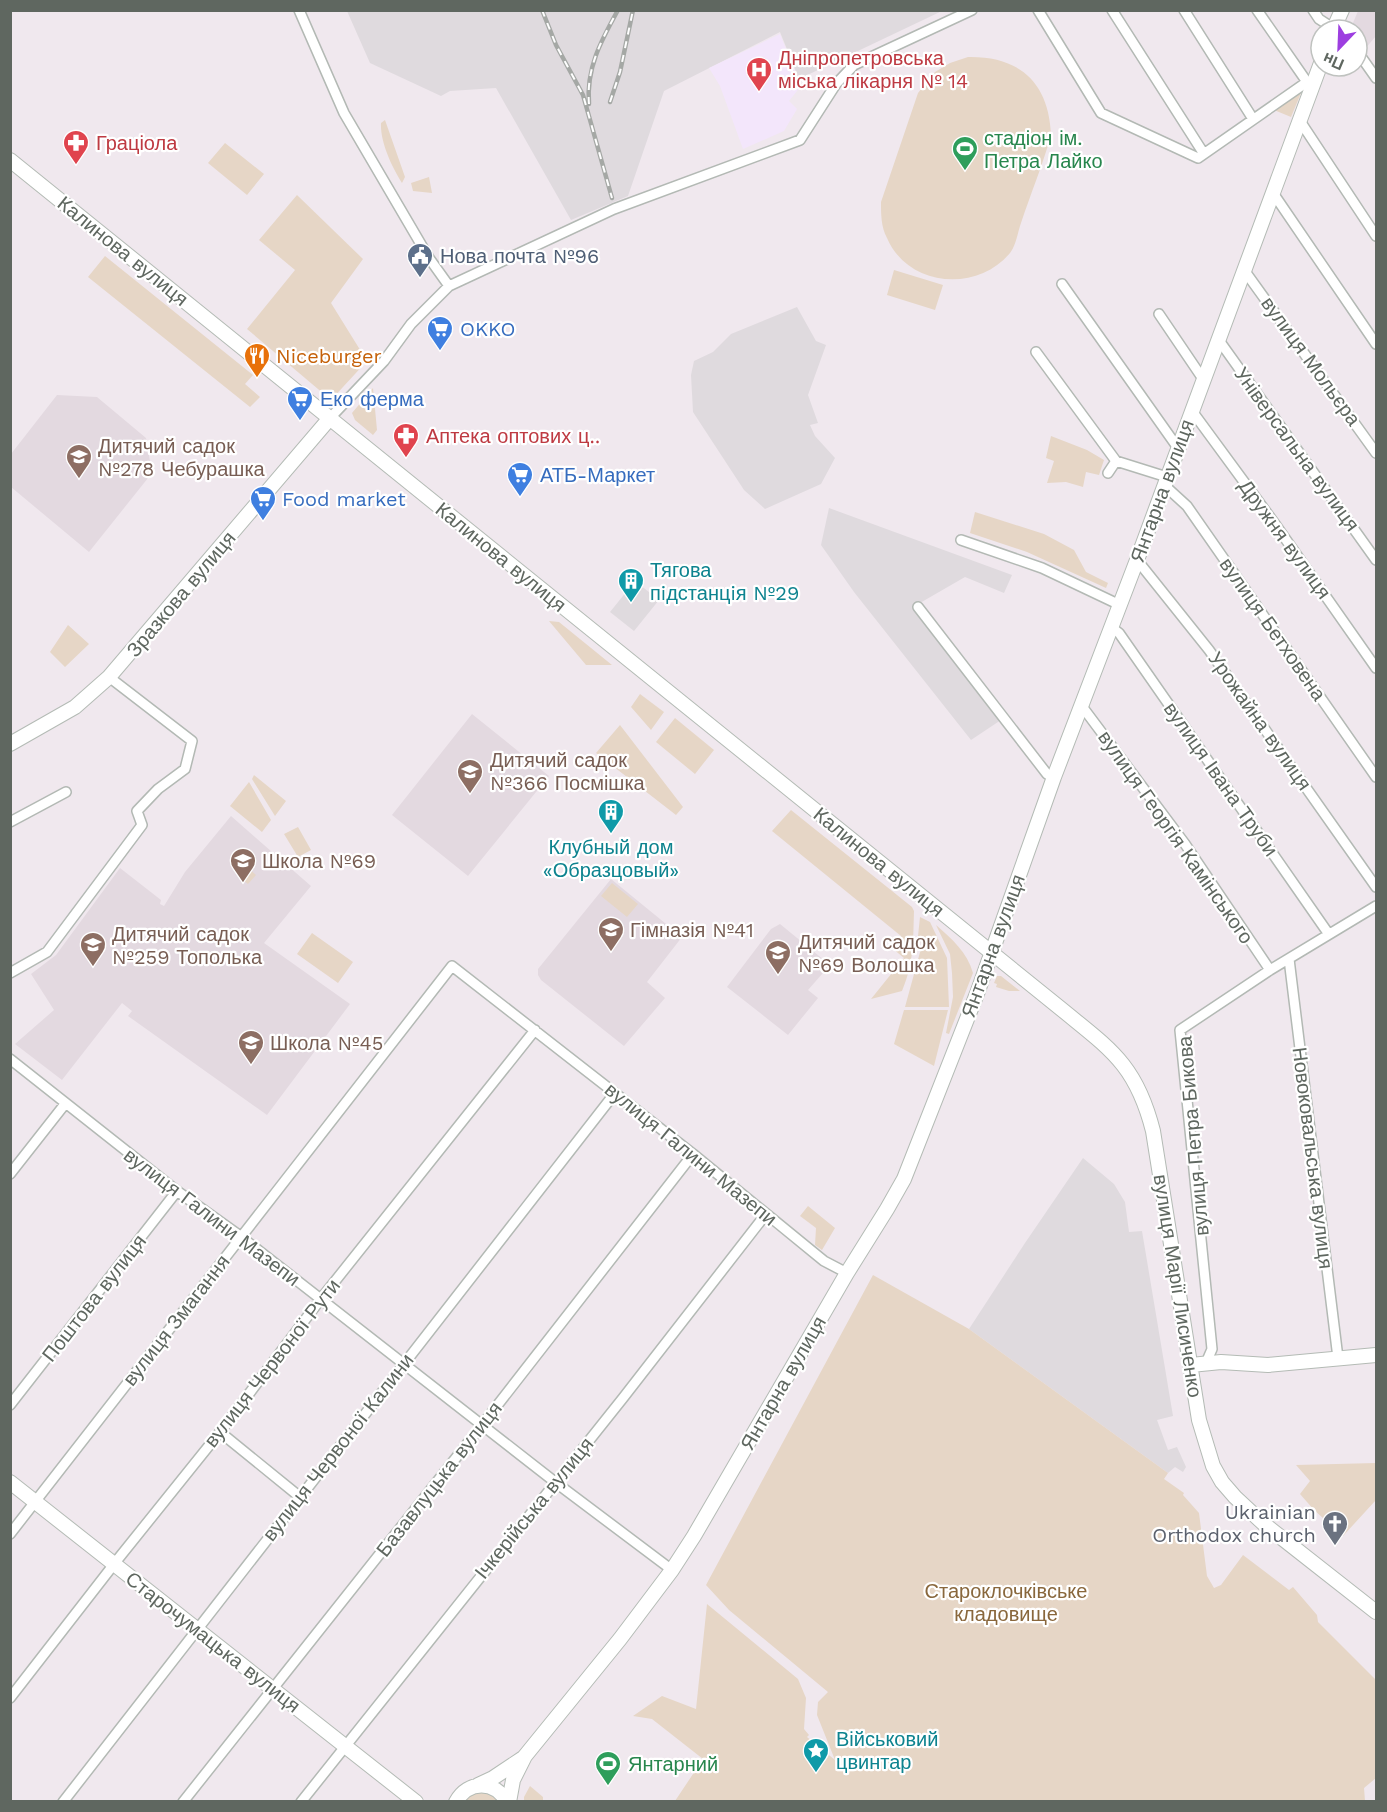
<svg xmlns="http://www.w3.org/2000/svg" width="1387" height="1812" font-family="'Work Sans',sans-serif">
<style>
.industrial{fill:#dfdade}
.education{fill:#e3d9e0}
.medical{fill:#f3e6fb}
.green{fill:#e6d6c6}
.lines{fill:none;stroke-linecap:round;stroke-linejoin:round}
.street-casing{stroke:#b3b9b4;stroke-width:12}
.secondary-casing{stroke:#b4bbb5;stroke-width:16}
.street{stroke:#fff;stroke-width:9}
.secondary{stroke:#fff;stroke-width:14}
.rail-casing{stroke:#a5a8a5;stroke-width:4.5}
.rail{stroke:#fff;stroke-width:2;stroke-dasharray:7;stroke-linecap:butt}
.labels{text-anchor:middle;stroke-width:4.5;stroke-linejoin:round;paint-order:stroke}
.health-label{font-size:20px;fill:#be3a42;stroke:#fff;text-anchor:start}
.leisure-label{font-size:20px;fill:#27864d;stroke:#fff;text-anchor:start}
.street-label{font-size:20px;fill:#5f6760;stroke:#fff}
.service-label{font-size:20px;fill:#4e5e75;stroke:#fff;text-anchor:start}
.shop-label{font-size:20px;fill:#366cbe;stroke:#fff;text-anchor:start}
.food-label{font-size:20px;fill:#c56008;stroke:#fff;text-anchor:start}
.education-label{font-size:20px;fill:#785e54;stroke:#fff;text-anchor:start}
.culture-label{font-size:20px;fill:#0d838f;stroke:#fff;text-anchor:start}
.worship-label{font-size:20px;fill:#5b616d;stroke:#fff;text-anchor:end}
.park-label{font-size:20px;fill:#89673c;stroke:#fff}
</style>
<rect width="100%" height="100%" fill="#f0e8ee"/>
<path class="industrial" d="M347,11H942L799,79L780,32L664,91L628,196L571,220L496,88L450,91L441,96L370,63Z
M797,307L816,341L826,345L808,395L818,423L810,425L815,436L835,458L821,484L765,509L744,490L693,412L691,375L694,361L713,352L731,334Z
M829,508L1012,575L1004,593L965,577L913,607L1001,720L971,740L854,592L821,545Z
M635,581L659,600L634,631L610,612Z
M1083,1158L1114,1184L1125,1202L1129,1232L1142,1231L1173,1416L1157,1420L1168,1450L1177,1447L1186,1467L1183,1472L1175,1467L1168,1473L969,1329L1025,1243Z"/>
<path class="education" d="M1358,11H1376V36L1364,50L1357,43V30H1350Z
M57,395L97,397L146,438L152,473L89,552L11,487V454Z
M472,714L549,776L468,876L392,815Z
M231,816L311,886L264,943L350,1004L267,1115L128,1016L132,1011L122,1003L62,1080L15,1044L54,1010L31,974L56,955L120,868L161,900L160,904L164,906L185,872Z
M611,879L682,937L647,982L665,998L624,1046L541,980L538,975V969Z
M780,924L830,965L808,990L818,998L788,1035L727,987L771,929Z"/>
<path class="medical" d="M780,34L801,86L789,101L797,109L784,131L743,149L720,86L709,68Z"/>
<path class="green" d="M968,57C1020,56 1049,83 1051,135C1043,164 1031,193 1021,223C1018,231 1016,246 1010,253C977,293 908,287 887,238C881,227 881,214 881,202L918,93L935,72L950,63Z
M1298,92L1301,93L1291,117L1274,110Z
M385,120L405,177L402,183C392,167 380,142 381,123Z
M225,143L264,174L247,195L208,163Z
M429,177L432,193L413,191L411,183Z
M297,195L363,259L331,303L367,361L331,400L247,329L295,270L259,240Z
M105,256L253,375L245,384L260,397L250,407L88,277Z
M894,270L943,285L935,310L887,295Z
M373,388L377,430L373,435L355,420L352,413Z
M1051,436L1087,450L1104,460L1099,475L1086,472L1083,487L1066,482L1047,483L1054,461L1046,458Z
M975,512L1044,534L1074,550L1086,572L1108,583L1106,588L1027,552L970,533Z
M549,621L559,622L612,665H586Z
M68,625L89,644L65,667L50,652Z
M640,694L664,712L651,730L631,707Z
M675,718L714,750L695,774L656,742Z
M620,725L683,807L676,815L596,753Z
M254,775L286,801L275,816L252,779Z
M249,782L271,820L262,832L230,806Z
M791,810L912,907L914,911C913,941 914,963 902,991L871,999L904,958L892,948L901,936L772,831Z
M298,827L311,850L298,857L284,834Z
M247,867L256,875L248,884L239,877Z
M612,883L638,904L627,917L601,896Z
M920,917L930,922L947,958L949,1007H905L922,945L918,936Z
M936,925C952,939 967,952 973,973L949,1034L946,1033L953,997L952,973L950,954Z
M312,933L353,962L338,983L297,954Z
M997,976H1001L1020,991H1009L996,987L997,984L994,983Z
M904,1010H948L934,1066L894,1044Z
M808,1206L835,1228L822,1250L815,1245L816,1228L800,1216Z
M873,1275L969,1329L1168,1473L1164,1479L1184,1493L1183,1495L1199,1513L1207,1576L1214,1588L1221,1585L1243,1555L1289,1590L1293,1587L1317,1615L1318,1622L1376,1680V1778L1364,1788L1365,1801H675L703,1759L652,1719L633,1716L662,1696L696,1709L707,1604L798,1679L806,1698L804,1729L809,1735L807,1737L835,1760L817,1715L818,1702L828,1692L729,1610L706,1585Z
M1376,1463V1500L1343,1536L1314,1510L1300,1494L1310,1481L1296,1465Z
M530,1786L543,1797V1801H524V1797Z
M486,1790L501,1802H461L465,1796Z"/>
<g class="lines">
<defs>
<path id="street" d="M299,10L344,113L429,258L449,286
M1038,10L1101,113L1198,158L1307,82
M1112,10L1204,154
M1184,10L1253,119
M1257,10L1307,82L1311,83
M1313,10L1319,19L1336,30
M1357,51L1376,78
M1300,121L1376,236
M1273,193L1376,344
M1244,270L1376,453
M1062,284L1178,448
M1159,314L1203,379
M1218,339L1376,560
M1036,352L1116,461
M1192,411L1275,524L1376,668
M330,418L384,361L411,324L449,286L614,209L800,140L836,84L854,65L972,10
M1108,473L1116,461L1167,477
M1164,485L1187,506L1376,777
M961,540L1042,568L1120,605
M1137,560L1209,650L1376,887
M918,607L1047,774L1054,777
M1111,627L1119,633L1328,933
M1081,705L1185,844L1270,970
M10,822L66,792
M1289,959L1338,1358
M10,973L47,952L142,825L137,811L158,789L185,769L192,741L109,677
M10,1059L177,1191L240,1236L555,1482L672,1570
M10,1174L65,1104
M1206,1363L1212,1349L1180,1030L1270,970L1376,906
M10,1405L177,1191
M220,1432L300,1497
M10,1534L452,966L693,1154L824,1261L847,1273
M10,1698L118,1559L220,1432L320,1300L535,1030
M63,1802L615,1093
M183,1802L482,1425L693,1154
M301,1802L623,1398L766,1214"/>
<path id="secondary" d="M1333,30L1342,10
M10,160L1060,1008C1110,1049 1136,1064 1153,1131L1199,1420L1213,1466L1222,1482L1235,1497L1264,1524L1376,1612
M10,744L75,707L109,677L330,418
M1191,1365L1221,1362L1268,1365L1376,1355
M10,1482L416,1802
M478,1785L493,1778L523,1758
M456,1802C468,1780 495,1780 507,1802
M509,1802L513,1780L525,1756L620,1639L672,1570L694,1536L847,1273L887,1209L904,1179L978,991L1054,777L1137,560L1321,63"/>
</defs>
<use href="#street" class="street-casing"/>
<use href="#secondary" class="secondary-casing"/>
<use href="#street" class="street"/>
<use href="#secondary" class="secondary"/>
<defs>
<path id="rail" d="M542,10L556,45L583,95L612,198
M610,102L620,72L633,10
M589,104C586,68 601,41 618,10"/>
</defs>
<use href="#rail" class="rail-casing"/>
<use href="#rail" class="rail"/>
</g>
<defs>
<symbol id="hospital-pin" viewBox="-11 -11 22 30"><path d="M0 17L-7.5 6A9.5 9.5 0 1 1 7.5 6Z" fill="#e0444e" stroke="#fff"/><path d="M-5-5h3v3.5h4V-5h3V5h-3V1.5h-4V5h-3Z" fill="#fff"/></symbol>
<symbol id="pharmacy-pin" viewBox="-11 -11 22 30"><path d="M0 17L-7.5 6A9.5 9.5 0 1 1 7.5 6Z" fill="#e0444e" stroke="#fff"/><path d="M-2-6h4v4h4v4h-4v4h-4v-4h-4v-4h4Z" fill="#fff"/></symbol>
<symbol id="stadium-pin" viewBox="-11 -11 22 30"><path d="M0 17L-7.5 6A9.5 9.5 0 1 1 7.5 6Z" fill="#2e9e5b" stroke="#fff"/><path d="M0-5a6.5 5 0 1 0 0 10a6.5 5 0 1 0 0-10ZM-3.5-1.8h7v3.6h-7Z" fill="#fff"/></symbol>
<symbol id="civic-pin" viewBox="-11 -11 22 30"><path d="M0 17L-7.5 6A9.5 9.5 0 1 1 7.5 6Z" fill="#5c6f8a" stroke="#fff"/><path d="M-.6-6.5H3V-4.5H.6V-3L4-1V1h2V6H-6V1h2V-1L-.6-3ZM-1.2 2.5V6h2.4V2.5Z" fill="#fff"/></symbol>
<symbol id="supermarket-pin" viewBox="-11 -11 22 30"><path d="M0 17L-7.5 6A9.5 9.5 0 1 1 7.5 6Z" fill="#3f7fe0" stroke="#fff"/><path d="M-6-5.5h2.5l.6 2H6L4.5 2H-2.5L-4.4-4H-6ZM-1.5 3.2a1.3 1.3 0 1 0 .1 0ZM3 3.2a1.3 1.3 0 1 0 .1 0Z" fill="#fff"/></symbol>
<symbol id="restaurant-pin" viewBox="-11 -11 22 30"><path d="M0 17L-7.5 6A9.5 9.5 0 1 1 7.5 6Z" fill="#e8710a" stroke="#fff"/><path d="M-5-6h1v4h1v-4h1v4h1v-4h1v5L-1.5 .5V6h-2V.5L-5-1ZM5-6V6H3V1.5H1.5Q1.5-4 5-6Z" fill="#fff"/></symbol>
<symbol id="school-pin" viewBox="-11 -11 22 30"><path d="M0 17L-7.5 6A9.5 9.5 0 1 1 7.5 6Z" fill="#8d6e63" stroke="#fff"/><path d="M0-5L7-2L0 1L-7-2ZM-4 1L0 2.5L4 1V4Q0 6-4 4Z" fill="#fff"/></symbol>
<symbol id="building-pin" viewBox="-11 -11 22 30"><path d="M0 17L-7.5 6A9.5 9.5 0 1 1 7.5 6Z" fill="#0f9aa8" stroke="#fff"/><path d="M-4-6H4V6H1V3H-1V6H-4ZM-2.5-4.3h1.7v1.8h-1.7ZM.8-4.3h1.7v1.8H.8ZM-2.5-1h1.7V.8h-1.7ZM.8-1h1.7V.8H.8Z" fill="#fff"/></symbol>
<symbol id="church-pin" viewBox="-11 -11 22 30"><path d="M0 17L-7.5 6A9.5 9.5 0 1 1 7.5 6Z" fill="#6b7280" stroke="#fff"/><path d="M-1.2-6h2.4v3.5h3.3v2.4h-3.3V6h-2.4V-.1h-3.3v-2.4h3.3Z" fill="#fff"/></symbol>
<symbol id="sight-pin" viewBox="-11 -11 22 30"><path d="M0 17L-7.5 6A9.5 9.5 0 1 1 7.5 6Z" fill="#0f9aa8" stroke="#fff"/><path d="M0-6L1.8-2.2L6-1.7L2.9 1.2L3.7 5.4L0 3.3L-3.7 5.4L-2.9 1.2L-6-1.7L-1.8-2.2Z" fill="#fff"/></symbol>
</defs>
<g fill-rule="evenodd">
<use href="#hospital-pin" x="744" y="55" width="30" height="40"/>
<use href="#pharmacy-pin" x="61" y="128" width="30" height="40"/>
<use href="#stadium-pin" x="950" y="134" width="30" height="40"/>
<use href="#civic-pin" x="405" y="241" width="30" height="40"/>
<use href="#supermarket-pin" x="425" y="314" width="30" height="40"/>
<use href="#restaurant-pin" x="242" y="341" width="30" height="40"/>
<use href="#supermarket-pin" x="285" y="384" width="30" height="40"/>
<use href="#pharmacy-pin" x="391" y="421" width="30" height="40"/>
<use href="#school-pin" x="64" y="442" width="30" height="40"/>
<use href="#supermarket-pin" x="505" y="460" width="30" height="40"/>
<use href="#supermarket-pin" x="248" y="484" width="30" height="40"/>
<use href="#building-pin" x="616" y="566" width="30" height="40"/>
<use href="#school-pin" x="455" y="757" width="30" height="40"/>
<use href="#building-pin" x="596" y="797" width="30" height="40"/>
<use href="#school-pin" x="228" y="846" width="30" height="40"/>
<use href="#school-pin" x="596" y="915" width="30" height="40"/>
<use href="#school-pin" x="78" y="930" width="30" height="40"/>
<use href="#school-pin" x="763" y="938" width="30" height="40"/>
<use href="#school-pin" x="236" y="1028" width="30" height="40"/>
<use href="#church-pin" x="1320" y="1509" width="30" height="40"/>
<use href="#sight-pin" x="801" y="1736" width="30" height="40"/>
<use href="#stadium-pin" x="593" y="1749" width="30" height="40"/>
</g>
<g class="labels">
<g class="health-label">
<text x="778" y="65">Дніпропетровська<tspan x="778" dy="23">міська лікарня № 14</tspan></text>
<text x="96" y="150">Граціола</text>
<text x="426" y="443">Аптека оптових ц‥</text>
</g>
<g class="leisure-label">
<text x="984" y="145">стадіон ім.<tspan x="984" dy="23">Петра Лайко</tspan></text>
<text x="628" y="1771">Янтарний</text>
</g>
<g class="street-label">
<text transform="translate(123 251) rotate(39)" y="7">Калинова вулиця</text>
<text transform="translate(1311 361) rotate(54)" y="7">вулиця Мольєра</text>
<text transform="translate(1297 449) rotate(54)" y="7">Універсальна вулиця</text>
<text transform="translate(1162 491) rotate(-70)" y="7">Янтарна вулиця</text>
<text transform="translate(1285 539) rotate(54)" y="7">Дружня вулиця</text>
<text transform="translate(501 557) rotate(39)" y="7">Калинова вулиця</text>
<text transform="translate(181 594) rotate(-50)" y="7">Зразкова вулиця</text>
<text transform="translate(1273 629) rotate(55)" y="7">вулиця Бетховена</text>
<text transform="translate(1260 721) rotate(55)" y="7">Урожайна вулиця</text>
<text transform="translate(1221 779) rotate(55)" y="7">вулиця Івана Труби</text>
<text transform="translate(1176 837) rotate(55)" y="7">вулиця Георгія Камінського</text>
<text transform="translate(879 862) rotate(39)" y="7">Калинова вулиця</text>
<text transform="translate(993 946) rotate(-70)" y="7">Янтарна вулиця</text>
<text transform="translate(1193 1136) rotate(-95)" y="7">вулиця Петра Бикова</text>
<text transform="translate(691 1154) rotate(39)" y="7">вулиця Галини Мазепи</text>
<text transform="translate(1313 1158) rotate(83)" y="7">Новоковальська вулиця</text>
<text transform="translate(212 1217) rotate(37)" y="7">вулиця Галини Мазепи</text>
<text transform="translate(1178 1286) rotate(81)" y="7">вулиця Марії Лисиченко</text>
<text transform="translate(94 1298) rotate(-52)" y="7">Поштова вулиця</text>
<text transform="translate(176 1320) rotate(-52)" y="7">вулиця Змагання</text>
<text transform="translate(272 1363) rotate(-52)" y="7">вулиця Червоної Рути</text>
<text transform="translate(783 1383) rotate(-60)" y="7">Янтарна вулиця</text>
<text transform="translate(338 1447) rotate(-52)" y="7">вулиця Червоної Калини</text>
<text transform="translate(439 1479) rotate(-52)" y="7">Базавлуцька вулиця</text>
<text transform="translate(534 1508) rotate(-51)" y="7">Ічкерійська вулиця</text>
<text transform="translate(213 1642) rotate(38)" y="7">Старочумацька вулиця</text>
</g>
<g class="service-label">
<text x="440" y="263">Нова почта №96</text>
</g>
<g class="shop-label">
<text x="460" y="336">OKKO</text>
<text x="320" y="406">Еко ферма</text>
<text x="540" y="482">АТБ-Маркет</text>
<text x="282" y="506">Food market</text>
</g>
<g class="food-label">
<text x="276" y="363">Niceburger</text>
</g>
<g class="education-label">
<text x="98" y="453">Дитячий садок<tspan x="98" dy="23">№278 Чебурашка</tspan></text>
<text x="490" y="767">Дитячий садок<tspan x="490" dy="23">№366 Посмішка</tspan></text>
<text x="262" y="868">Школа №69</text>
<text x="630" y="937">Гімназія №41</text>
<text x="112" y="941">Дитячий садок<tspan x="112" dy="23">№259 Тополька</tspan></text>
<text x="798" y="949">Дитячий садок<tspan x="798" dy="23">№69 Волошка</tspan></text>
<text x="270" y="1050">Школа №45</text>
</g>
<g class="culture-label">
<text x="650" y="577">Тягова<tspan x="650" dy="23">пiдстанцiя №29</tspan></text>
<text x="611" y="854" text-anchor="middle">Клубный дом<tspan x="611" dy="23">«Образцовый»</tspan></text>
<text x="836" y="1746">Військовий<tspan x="836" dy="23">цвинтар</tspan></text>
</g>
<g class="worship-label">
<text x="1316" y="1519">Ukrainian<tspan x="1316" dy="23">Orthodox church</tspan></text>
</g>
<g class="park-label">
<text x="1006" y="1598">Староклочківське<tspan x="1006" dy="23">кладовище</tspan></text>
</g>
</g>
<rect width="1387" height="1812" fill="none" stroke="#5f6760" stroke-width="24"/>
<g transform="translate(1339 48) rotate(203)"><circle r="28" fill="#ffffff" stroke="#bfc2bf" stroke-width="1.5"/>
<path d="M0-4.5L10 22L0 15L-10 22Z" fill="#9d3ee0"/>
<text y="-9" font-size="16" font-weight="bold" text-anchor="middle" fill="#5f6760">Пн</text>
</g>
</svg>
